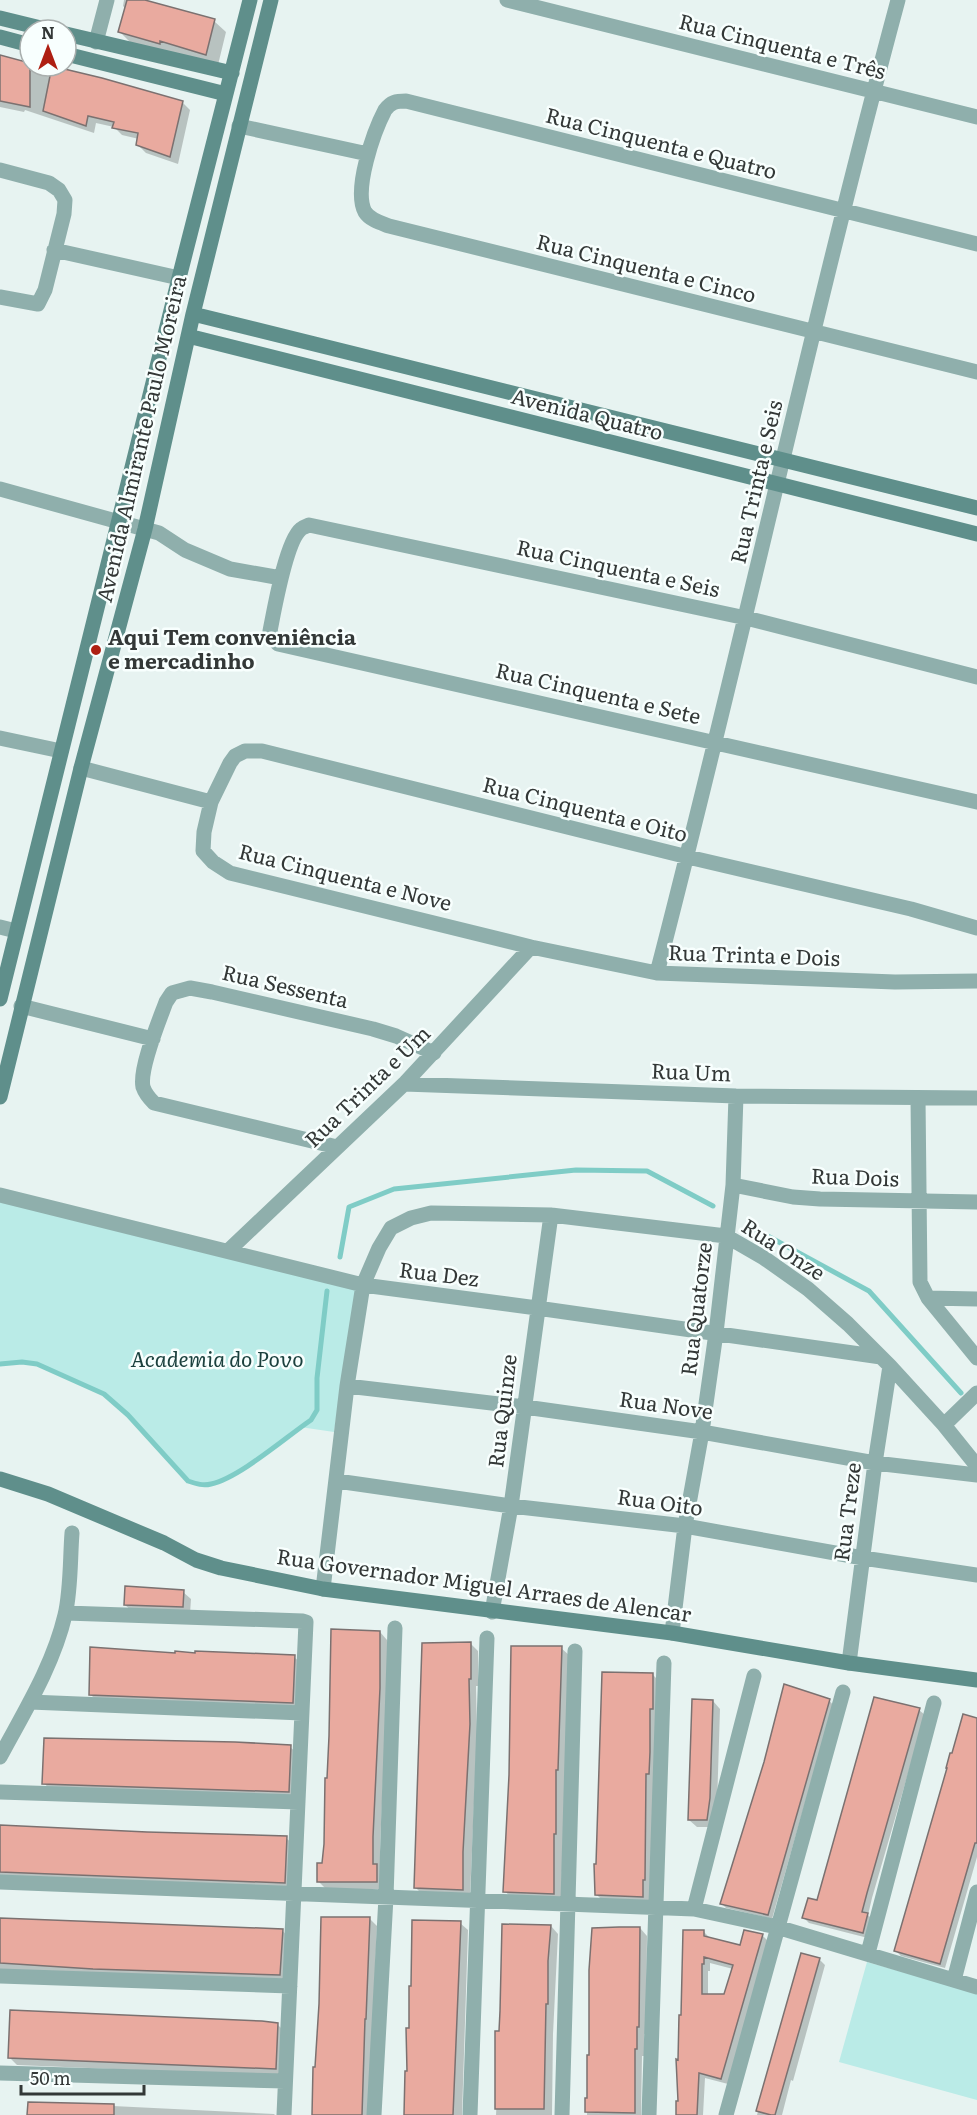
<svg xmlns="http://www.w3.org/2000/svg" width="977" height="2115" font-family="Literata,serif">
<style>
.green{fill:#baebe7}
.shadow{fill:#0003;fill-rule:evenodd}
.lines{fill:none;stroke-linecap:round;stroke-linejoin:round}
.stream{stroke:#7fccc6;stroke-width:5}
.building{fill:#e9aa9f;stroke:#7b7170;stroke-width:1.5;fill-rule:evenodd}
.street{stroke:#8fafac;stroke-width:15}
.secondary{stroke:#5f8f8b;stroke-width:15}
.poi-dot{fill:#ae1f12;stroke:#f8fffe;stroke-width:2}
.labels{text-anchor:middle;stroke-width:5;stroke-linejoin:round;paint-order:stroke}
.street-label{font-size:21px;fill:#333837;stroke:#f8fffe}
.poi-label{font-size:21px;font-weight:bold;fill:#333837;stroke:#f8fffe;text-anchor:start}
.park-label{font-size:21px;font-style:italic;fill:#1b413e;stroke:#f8fffe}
</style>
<rect width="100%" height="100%" fill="#e7f3f1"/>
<path class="green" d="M0,1201L356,1288L334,1432L300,1427C276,1444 232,1485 202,1485C198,1485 193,1483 188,1481L128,1415L104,1394L37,1364L22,1362L0,1364Z
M867,1962L977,1993V2100L839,2062Z"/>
<path class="shadow" d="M124,0H138L214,21L226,32L218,65L132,44L120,32L126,9L123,6Z
M0,57L182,102L190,110L178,164L146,153L137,144L139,139L122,135L114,127L96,123L94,133L25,110L24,112L0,107Z
M183,1592L191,1599L190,1614L133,1612L125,1605Z
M380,1632L387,1640V1696L380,1846V1868L384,1889H326L318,1881Z
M471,1644L478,1651V1686H476L477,1733L470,1897L423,1895L416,1888Z
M561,1648L569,1655L561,1901L512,1899L505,1891L510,1776Z
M177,1655L294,1657L302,1664L300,1710L98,1702L90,1694Z
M652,1674L660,1682L650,1904L604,1902L597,1895Z
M829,1700L833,1705L772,1919L726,1908L722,1904Z
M713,1701L720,1709L717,1806L714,1827H697L689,1820Z
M919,1710L925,1715L872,1898L868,1915L873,1920L868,1938L809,1923L804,1918L818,1902Z
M977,1719V1857L945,1968L901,1956L896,1951Z
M290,1747L298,1754L296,1799L51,1791L44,1783Z
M0,1826L146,1834L286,1838L294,1845L292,1890L0,1875Z
M0,1919L282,1930L289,1938L288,1982L0,1970Z
M370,1919L377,1926L369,2115H314Z
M460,1923L468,1930L462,2115H405L410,2030Z
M551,1926L558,1934L553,2034L552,2115H496L500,2033Z
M640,1928L647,1936L646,2034H644V2056H642L641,2115H587L588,2056H590Z
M704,1932L711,1939L741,1947L762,1935L769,1942L728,2084L705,2078L703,2115H677L683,2016ZM710,1963L733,1969L725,1995H708V1971H710Z
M802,1955L820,1960L825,1965L793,2081L791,2080L782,2115H757Z
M278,2025L285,2032L283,2076L17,2065L9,2057Z
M72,2104L274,2114L275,2115H29Z"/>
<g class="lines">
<path class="stream" d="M753,1228L869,1291L961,1393
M340,1257L349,1207L394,1189L576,1170L647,1171L713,1206
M0,1364L22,1362L37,1364L104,1394L128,1415L188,1481C197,1484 203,1486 211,1484C239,1478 286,1437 311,1420L317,1410V1378L327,1291"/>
</g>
<path class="building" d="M127,0H145L215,19L206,55L160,41V44L118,32Z
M0,55L30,63V107L0,101Z
M52,66L102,78L183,101L170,157L136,145L138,133L112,128L114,122L88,116L86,126L43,111Z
M125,1586L184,1590L183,1607L124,1605Z
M331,1629L380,1631V1688L373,1837V1864H377V1882H317V1863H322L324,1844L325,1778H327L329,1736Z
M471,1642V1679H469L470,1724L463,1852V1890L414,1888L422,1643Z
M511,1646H562L558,1770H556V1834H554V1894L503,1892L509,1775Z
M90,1647L175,1653V1651L195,1653V1651L295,1655L293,1703L89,1695Z
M602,1672L653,1673V1709H650V1752L649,1774H646L645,1880H643V1897L595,1895L594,1864H596Z
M784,1684L830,1699L768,1915L720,1904L764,1762Z
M874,1697L920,1708L867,1893L862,1912L868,1913L863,1933L802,1918L808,1898L817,1900Z
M692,1699L713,1700L710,1798L707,1820H688Z
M963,1714L977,1718V1843H975L940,1964L894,1951L947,1768H946L950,1753H952Z
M44,1738L235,1742L291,1745L289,1792L42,1784Z
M0,1825L147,1832L287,1836L285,1883L0,1872Z
M321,1917H370L366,2019H365L362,2115H312L313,2067H315L319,2004Z
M0,1918L283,1929L280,1975L93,1969L0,1963Z
M412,1920L461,1921L453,2115H404L405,2071H407L406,2028H409V1986H411Z
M502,1924L551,1925L548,1961V2004H546L544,2109H495V2031H499L500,2011Z
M619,1927H640L639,2027H637V2049H635V2113L585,2112V2098H587V2055H589V1970L592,1928Z
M683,1930H704V1936L740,1945L744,1930L763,1934L721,2079L699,2073L697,2115H676V2101H678L676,2059L678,2060L679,2015H681ZM704,1957L733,1965L724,1994H702V1964H704Z
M801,1953L820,1958L775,2115H771L756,2111Z
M10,2010L262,2021L278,2023L276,2069L8,2058Z
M28,2102L114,2104V2115H27Z"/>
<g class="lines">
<path class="street" d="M507,0L977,117
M96,42L107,0
M239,126L368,154
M0,170L49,183L59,190L65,200L64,214L45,290L38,304L0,297
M977,244L406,101C396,101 391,102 385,110C374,131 353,190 365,212C370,220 381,223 389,226L977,372
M54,250L179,278
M0,489L159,533L185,550L230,569L281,578
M977,677L746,618L309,525C307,526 303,527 301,529C286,541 274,611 270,631L273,639L278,644L977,802
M0,738L61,751
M81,768L211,802
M0,927L16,931
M977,928L911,909L688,857L262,751H245L235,756L230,763L211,802L204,832L203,851L213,862L230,873L531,947L657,973L895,982L977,981
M657,973C741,650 811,323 898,0
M21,1006L153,1039
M404,1084L736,1096L977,1098
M918,1098L920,1282L928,1298L977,1358
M337,1147L154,1103C149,1098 145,1093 143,1087C139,1069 159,1021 166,1002L172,993L190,988L212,992L373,1029L396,1036L434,1053
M733,1185L793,1197L820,1199L977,1202
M0,1195L363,1285L537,1308L881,1357
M228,1251L404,1084L531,947
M928,1298L977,1299
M347,1386L525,1407L702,1432L875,1463L977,1475
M944,1425L977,1393
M337,1481L511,1506L685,1526L863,1558L977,1575
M323,1589L347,1386L363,1285L379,1248L391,1228L411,1218L431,1213L551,1215L726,1236L764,1258L808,1289L848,1324L890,1366L944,1425L977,1466
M492,1612L511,1506L551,1215
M66,1613L303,1621L306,1622L284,2115
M672,1633L685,1526L702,1432L716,1333L733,1185L736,1096
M849,1663L875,1463L890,1366
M30,1702L302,1713
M0,1757C24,1712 53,1666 65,1615C71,1590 70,1559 72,1533
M0,1792L298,1802
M0,1882L694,1909L777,1927L977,1987
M694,1909L754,1676
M868,1953L934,1703
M0,1976L290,1986
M954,1980L977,1892
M0,2073L285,2081
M374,2115L386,1897L395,1628
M470,2115L487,1638
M562,2115L575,1651
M649,2115L664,1663
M726,2115L843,1692"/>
<path class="secondary" d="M0,18L49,30
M66,34L232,73
M0,37L30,45
M66,54L226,94
M193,314L977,508
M188,336L977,534
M0,999L179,278L250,0
M0,1097L81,768L145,529L193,314L271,0
M0,1479L48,1494L164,1543L196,1560L221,1568L323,1589L672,1633L849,1663L977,1680"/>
</g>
<circle class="poi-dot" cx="96" cy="650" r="6"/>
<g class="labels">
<g class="street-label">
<text transform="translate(782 47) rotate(14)" y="7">Rua Cinquenta e Três</text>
<text transform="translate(661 144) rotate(14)" y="7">Rua Cinquenta e Quatro</text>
<text transform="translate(646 269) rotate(14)" y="7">Rua Cinquenta e Cinco</text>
<text transform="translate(587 415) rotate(14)" y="7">Avenida Quatro</text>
<text transform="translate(142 439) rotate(-77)" y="7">Avenida Almirante Paulo Moreira</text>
<text transform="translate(757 482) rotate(-77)" y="7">Rua Trinta e Seis</text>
<text transform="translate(618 569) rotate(12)" y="7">Rua Cinquenta e Seis</text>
<text transform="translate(598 694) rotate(13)" y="7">Rua Cinquenta e Sete</text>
<text transform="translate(585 810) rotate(14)" y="7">Rua Cinquenta e Oito</text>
<text transform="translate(345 878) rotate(14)" y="7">Rua Cinquenta e Nove</text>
<text transform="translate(754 956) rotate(2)" y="7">Rua Trinta e Dois</text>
<text transform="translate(285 987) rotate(13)" y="7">Rua Sessenta</text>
<text transform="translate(691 1073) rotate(2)" y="7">Rua Um</text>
<text transform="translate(368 1087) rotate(-44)" y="7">Rua Trinta e Um</text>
<text transform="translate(855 1178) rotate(2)" y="7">Rua Dois</text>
<text transform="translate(783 1250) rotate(33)" y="7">Rua Onze</text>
<text transform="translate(439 1275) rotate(7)" y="7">Rua Dez</text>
<text transform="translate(697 1309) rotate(-83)" y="7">Rua Quatorze</text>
<text transform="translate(666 1406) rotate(8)" y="7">Rua Nove</text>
<text transform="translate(503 1411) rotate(-83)" y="7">Rua Quinze</text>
<text transform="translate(660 1503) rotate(8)" y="7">Rua Oito</text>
<text transform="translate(848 1512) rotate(-83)" y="7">Rua Treze</text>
<text transform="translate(484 1586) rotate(8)" y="7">Rua Governador Miguel Arraes de Alencar</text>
</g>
<g class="poi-label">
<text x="108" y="645">Aqui Tem conveniência<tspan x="108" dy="24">e mercadinho</tspan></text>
</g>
<g class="park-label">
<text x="217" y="1367">Academia do Povo</text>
</g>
</g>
<g transform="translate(48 48)"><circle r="28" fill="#f8fffe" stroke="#a9afae" stroke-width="1.5"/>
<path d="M0-4.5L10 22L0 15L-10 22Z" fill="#ae1f12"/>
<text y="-9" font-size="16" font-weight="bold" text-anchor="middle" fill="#333837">N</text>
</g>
<path d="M21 2085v9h123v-9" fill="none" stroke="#333837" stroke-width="3"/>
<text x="30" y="2085" font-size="18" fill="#333837" stroke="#f8fffe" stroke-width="4.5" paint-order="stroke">50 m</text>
</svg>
